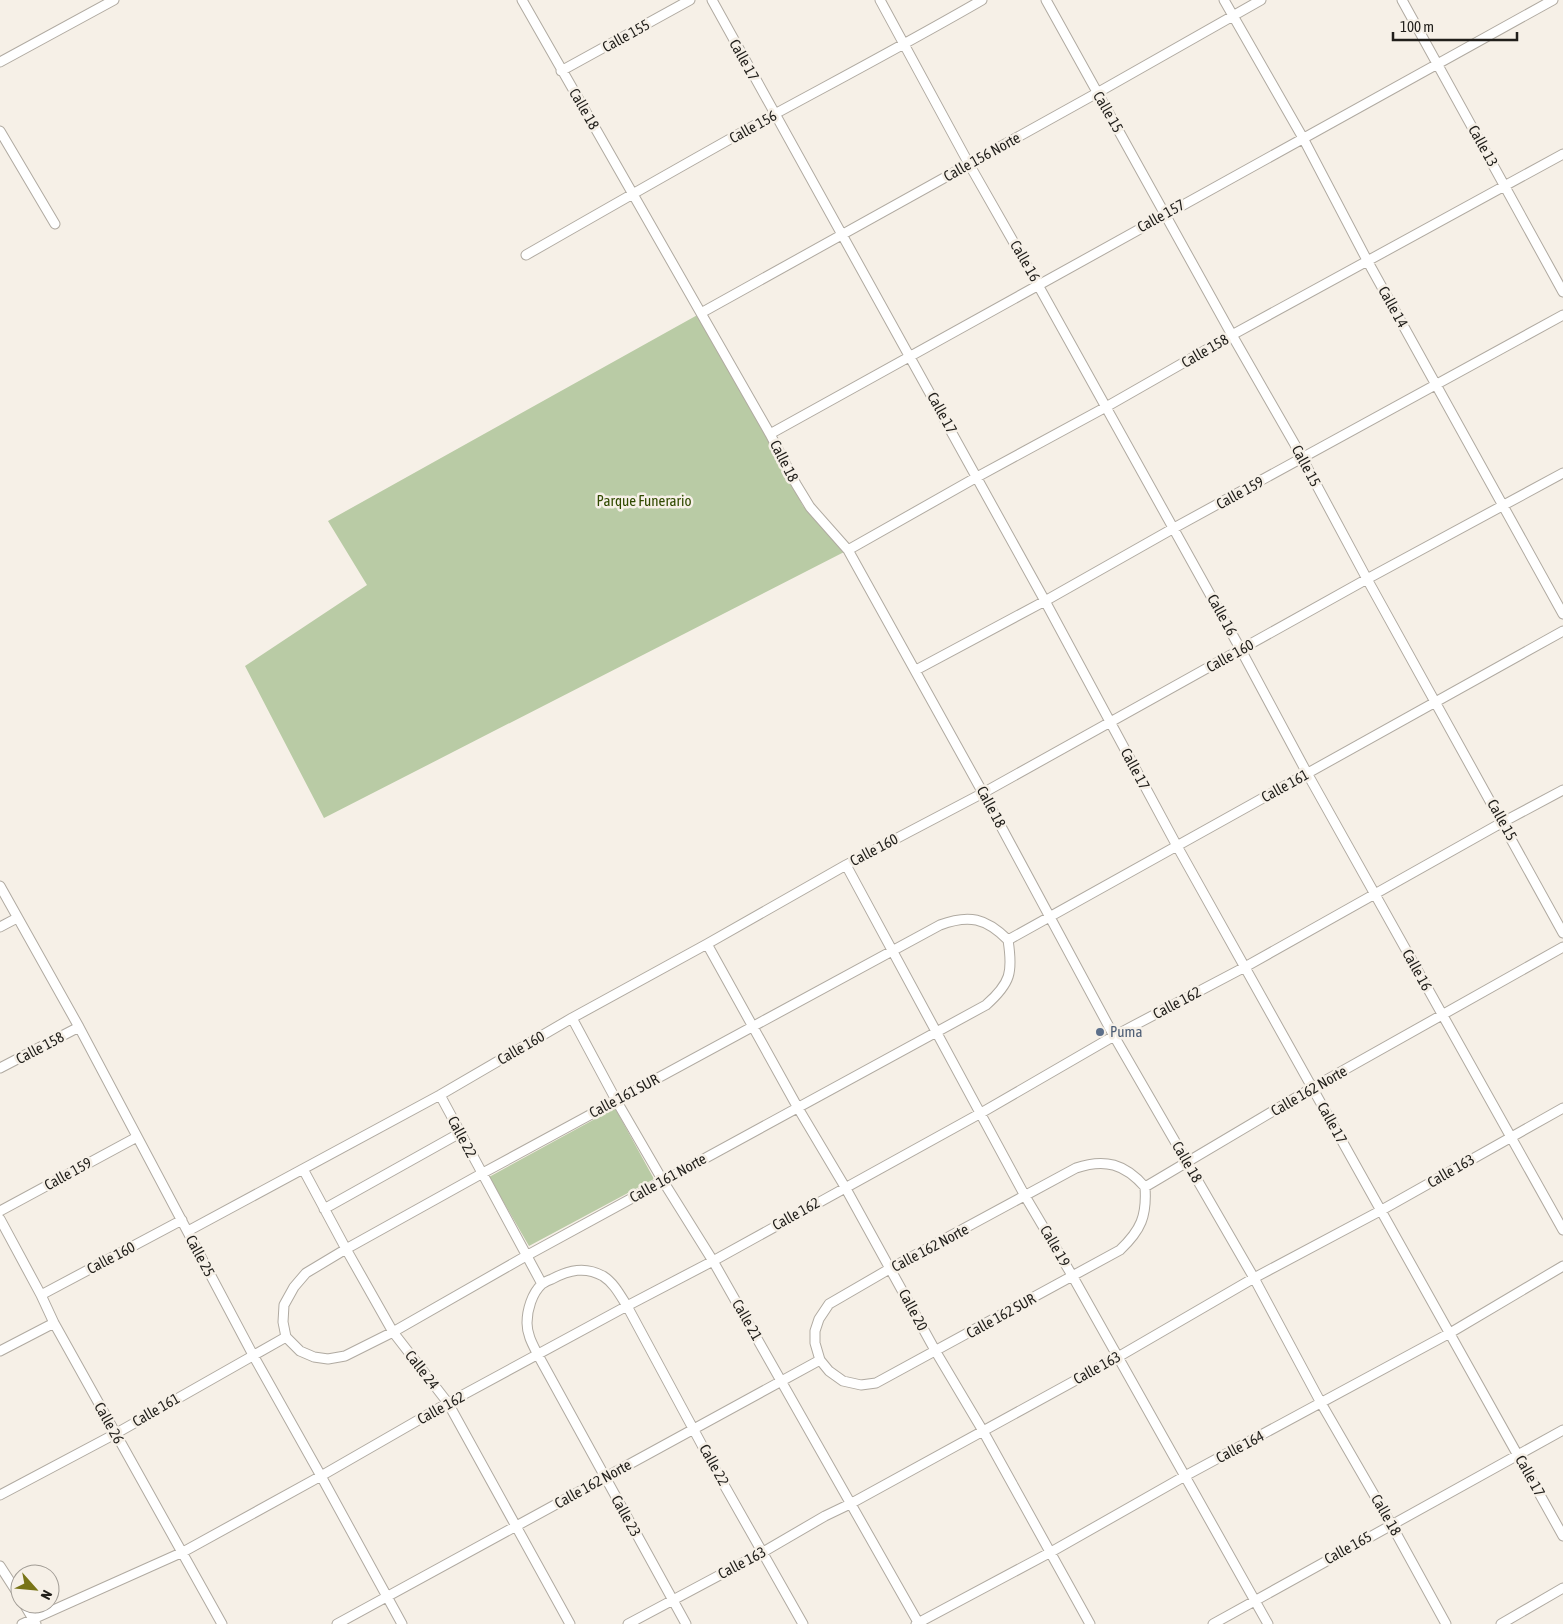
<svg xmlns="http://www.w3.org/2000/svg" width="1563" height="1624" font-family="'Asap Condensed',sans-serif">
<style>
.green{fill:#b9cba5}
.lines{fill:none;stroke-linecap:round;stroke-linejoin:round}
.minor-casing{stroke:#b0aaa1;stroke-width:11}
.minor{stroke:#fff;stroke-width:9}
.service-dot{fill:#5c6f8a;stroke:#f6f0e7;stroke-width:2}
.labels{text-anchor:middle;stroke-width:5;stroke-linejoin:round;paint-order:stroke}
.street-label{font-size:15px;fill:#211f1b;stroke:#f6f0e7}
.park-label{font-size:15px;fill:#314a01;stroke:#f6f0e7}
.service-label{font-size:15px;fill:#4e5e75;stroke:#f6f0e7;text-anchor:start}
</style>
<rect width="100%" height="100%" fill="#f6f0e7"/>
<path class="green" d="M701,313L803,506L848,550L324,818L245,666L367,585L328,521Z
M615,1108L654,1179L529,1246L489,1177Z"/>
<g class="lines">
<defs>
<path id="minor" d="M522,0L770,434L796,484L810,507L848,550L983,793L1114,1036L1254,1278L1321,1403L1391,1524L1446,1624
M712,0L1045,601L1177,846L1563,1536
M880,0L969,164L1038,285L1241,650L1307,773L1563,1230
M1046,0L1232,335L1294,443L1367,579L1563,933
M1224,0L1303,138L1368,262L1563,614
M1402,0L1563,292
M0,62L114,0
M561,71L690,0
M0,131L55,224
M526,255C608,208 690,161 773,115C843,77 913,40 982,0
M701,313L1097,93L1261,0
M770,434L1553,0
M848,550L977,477L1106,407L1232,335L1563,154
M916,670L1045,601L1174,528L1563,315
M846,865L1025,1196L1073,1277L1268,1624
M0,886L79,1027L253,1355L321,1476L402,1624
M0,927L17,918
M1008,940L1563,631
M707,944L798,1108L845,1187L936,1352L983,1431L1090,1624
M572,1018L616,1100L663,1181L713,1261L919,1624
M0,1068L79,1027
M440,1095L542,1284
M303,1169L346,1249L393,1332L448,1403L570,1624
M324,1209L460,1133
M0,1211L137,1137
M0,1219L41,1295L54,1323L222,1624
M188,1231L440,1095L572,1018L707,944L846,865L983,793L1367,579L1563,473
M41,1295L182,1220
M286,1337L300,1351L314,1357L328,1359L345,1356L393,1332L526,1256L986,1005C1011,983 1013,972 1008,940
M286,1337L283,1322L284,1305L294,1287L306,1273L346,1249L481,1174L940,925C969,914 986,918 1008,940
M0,1351L54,1323
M820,1360L829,1371L843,1381L861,1385L876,1383L1120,1250C1141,1230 1147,1216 1145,1187
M0,1495L115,1434L286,1337
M0,1566L20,1597
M24,1604L36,1624
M22,1624L183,1552L321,1476L448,1403L627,1306L713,1261L981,1113L1114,1036L1245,967L1503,822L1563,790
M337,1624L820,1360L815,1343V1331L819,1319L829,1304L891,1268L1076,1168C1105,1158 1125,1164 1145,1187L1312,1088L1563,947
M628,1624L763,1552L825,1516L850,1504L1118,1357L1254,1278L1380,1211L1563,1108
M686,1624L538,1355C533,1345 527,1335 527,1323C527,1310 532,1293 542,1284C545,1282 549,1280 552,1279C569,1270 585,1266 603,1276C614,1283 620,1295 627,1306L710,1460L803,1624
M916,1624L1051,1552L1185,1476L1450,1333L1563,1266
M1213,1624L1563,1430
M1501,1624L1563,1588"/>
</defs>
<use href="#minor" class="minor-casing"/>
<use href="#minor" class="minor"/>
</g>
<circle class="service-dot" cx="1100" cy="1032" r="5"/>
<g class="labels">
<g class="street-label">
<text transform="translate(626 36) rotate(-29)" y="5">Calle 155</text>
<text transform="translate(744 60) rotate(61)" y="5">Calle 17</text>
<text transform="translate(584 109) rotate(60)" y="5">Calle 18</text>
<text transform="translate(1108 112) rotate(60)" y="5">Calle 15</text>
<text transform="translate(753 127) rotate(-29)" y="5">Calle 156</text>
<text transform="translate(1483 146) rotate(61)" y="5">Calle 13</text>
<text transform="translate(982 157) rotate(-29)" y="5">Calle 156 Norte</text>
<text transform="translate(1161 216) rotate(-29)" y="5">Calle 157</text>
<text transform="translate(1025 261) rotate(60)" y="5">Calle 16</text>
<text transform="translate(1393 307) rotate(61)" y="5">Calle 14</text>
<text transform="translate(1205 351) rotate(-30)" y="5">Calle 158</text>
<text transform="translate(942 413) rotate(61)" y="5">Calle 17</text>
<text transform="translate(784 461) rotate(63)" y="5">Calle 18</text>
<text transform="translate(1306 466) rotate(62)" y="5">Calle 15</text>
<text transform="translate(1240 493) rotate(-29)" y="5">Calle 159</text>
<text transform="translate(1222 615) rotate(61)" y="5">Calle 16</text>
<text transform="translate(1230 656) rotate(-29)" y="5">Calle 160</text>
<text transform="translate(1135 769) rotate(62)" y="5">Calle 17</text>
<text transform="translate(1285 786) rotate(-29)" y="5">Calle 161</text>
<text transform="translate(991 807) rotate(62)" y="5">Calle 18</text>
<text transform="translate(1502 820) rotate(61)" y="5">Calle 15</text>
<text transform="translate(874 850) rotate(-28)" y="5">Calle 160</text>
<text transform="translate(1417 970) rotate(61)" y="5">Calle 16</text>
<text transform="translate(1177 1003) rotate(-28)" y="5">Calle 162</text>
<text transform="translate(40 1048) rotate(-28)" y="5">Calle 158</text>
<text transform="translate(521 1048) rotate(-30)" y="5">Calle 160</text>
<text transform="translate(1309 1091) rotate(-30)" y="5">Calle 162 Norte</text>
<text transform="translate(624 1096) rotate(-28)" y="5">Calle 161 SUR</text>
<text transform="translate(1332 1123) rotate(61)" y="5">Calle 17</text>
<text transform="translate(462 1137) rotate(62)" y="5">Calle 22</text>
<text transform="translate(1187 1162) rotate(60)" y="5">Calle 18</text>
<text transform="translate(1451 1171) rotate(-30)" y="5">Calle 163</text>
<text transform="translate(68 1174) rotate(-29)" y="5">Calle 159</text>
<text transform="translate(668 1178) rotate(-29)" y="5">Calle 161 Norte</text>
<text transform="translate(796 1214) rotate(-29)" y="5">Calle 162</text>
<text transform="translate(1055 1246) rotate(60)" y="5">Calle 19</text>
<text transform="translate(930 1248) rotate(-28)" y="5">Calle 162 Norte</text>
<text transform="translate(200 1256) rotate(62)" y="5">Calle 25</text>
<text transform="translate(111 1258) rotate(-28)" y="5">Calle 160</text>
<text transform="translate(913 1310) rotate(62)" y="5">Calle 20</text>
<text transform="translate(1001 1316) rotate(-29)" y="5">Calle 162 SUR</text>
<text transform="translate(747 1320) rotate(60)" y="5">Calle 21</text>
<text transform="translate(1097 1368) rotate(-29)" y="5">Calle 163</text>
<text transform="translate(422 1370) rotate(52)" y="5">Calle 24</text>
<text transform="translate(441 1408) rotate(-29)" y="5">Calle 162</text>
<text transform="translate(156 1410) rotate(-30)" y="5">Calle 161</text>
<text transform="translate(109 1423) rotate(61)" y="5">Calle 26</text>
<text transform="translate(1240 1447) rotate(-28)" y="5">Calle 164</text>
<text transform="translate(714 1465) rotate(61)" y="5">Calle 22</text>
<text transform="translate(1530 1476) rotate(61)" y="5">Calle 17</text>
<text transform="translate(593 1484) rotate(-29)" y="5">Calle 162 Norte</text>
<text transform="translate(1386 1515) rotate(60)" y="5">Calle 18</text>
<text transform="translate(626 1516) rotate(61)" y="5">Calle 23</text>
<text transform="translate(1348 1548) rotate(-29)" y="5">Calle 165</text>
<text transform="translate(742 1563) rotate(-28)" y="5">Calle 163</text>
</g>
<g class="park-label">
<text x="644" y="506">Parque Funerario</text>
</g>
<g class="service-label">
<text x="1110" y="1037">Puma</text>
</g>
</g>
<g transform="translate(35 1589) rotate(117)"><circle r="24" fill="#f6f0e7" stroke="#a19c95"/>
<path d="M0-4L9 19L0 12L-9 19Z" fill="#787417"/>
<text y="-8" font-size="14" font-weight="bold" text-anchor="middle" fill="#211f1b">N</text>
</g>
<path d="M1393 32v8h124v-8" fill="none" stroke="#211f1b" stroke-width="2.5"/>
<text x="1400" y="32" font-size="15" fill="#211f1b" stroke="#f6f0e7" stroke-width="4" paint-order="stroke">100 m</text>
</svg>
